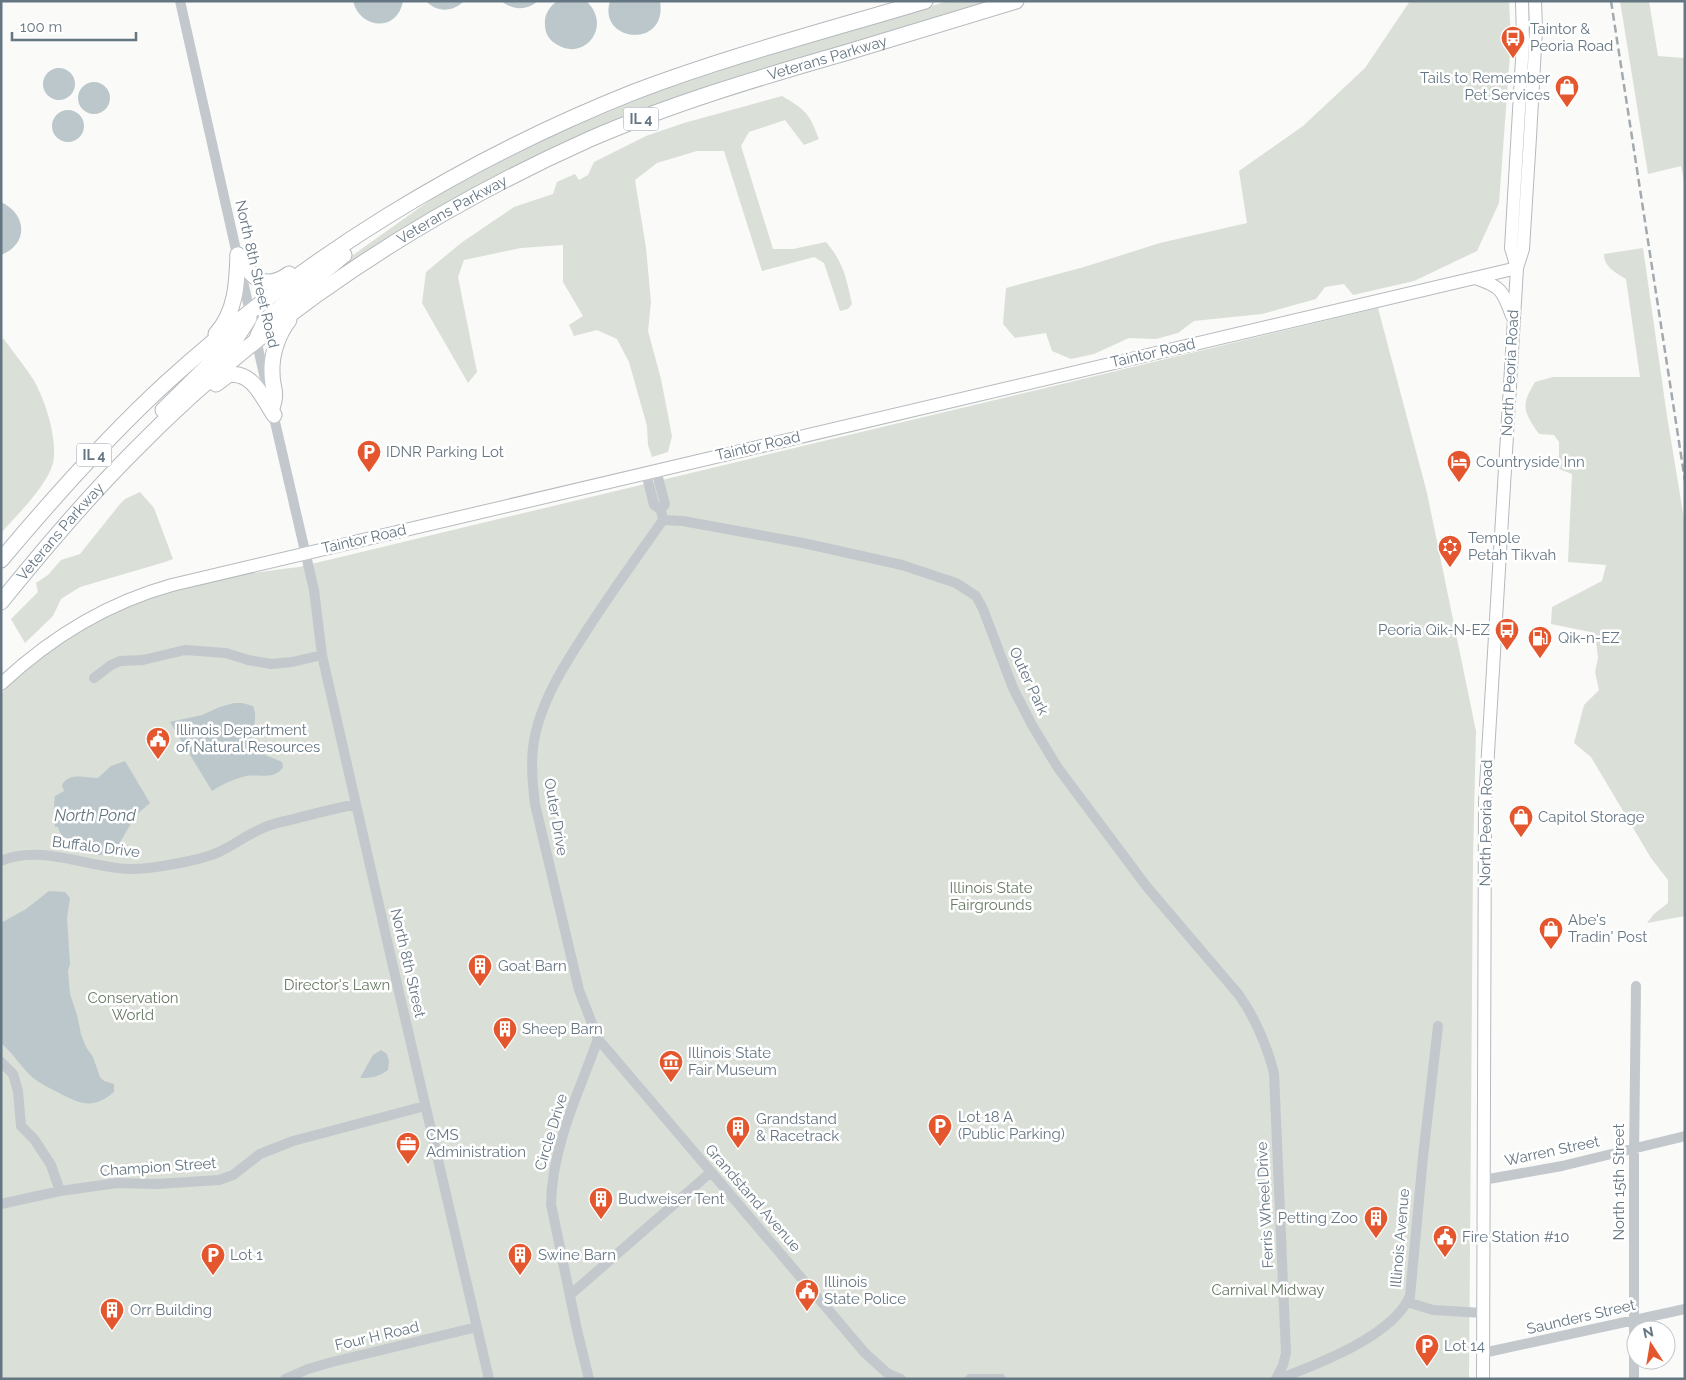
<svg xmlns="http://www.w3.org/2000/svg" width="1686" height="1380" font-family="Raleway,sans-serif">
<style>
.green{fill:#dadfd7}
.water{fill:#bbc7cb}
.lines{fill:none;stroke-linecap:round;stroke-linejoin:round}
.major-casing{stroke:#b5babe;stroke-width:14}
.highway-casing{stroke:#b4b9bd;stroke-width:17}
.minor{stroke:#c3c8cc;stroke-width:10}
.major{stroke:#fff;stroke-width:12}
.highway{stroke:#fff;stroke-width:15}
.rail{stroke:#a2aab0;stroke-width:2.5;stroke-dasharray:8 4;stroke-linecap:butt}
.labels{text-anchor:middle;stroke-width:5;stroke-linejoin:round;paint-order:stroke}
.shield{fill:#fff;stroke:#939fa8;stroke-width:1}
.shield-label{font-size:14px;font-weight:bold;fill:#657683}
.poi-label{font-size:15px;fill:#657683;stroke:#fff;text-anchor:start}
.street-label{font-size:15px;fill:#657683;stroke:#fff}
.park-label{font-size:15px;fill:#687a64;stroke:#fff}
.water-label{font-size:16px;font-style:italic;fill:#60757c;stroke:#fff}
</style>
<rect width="100%" height="100%" fill="#fafaf8"/>
<path class="green" d="M948,1H992L728,81L407,226L315,288L346,260L443,191L504,158L548,137L657,92L744,63Z
M1410,1H1509L1511,40L1499,203L1477,251L1414,281L1353,295L1344,284L1325,287L1316,299L1262,314L1194,321L1178,333L1156,339L1129,338L1094,354L1071,359L1052,351L1046,333L1015,338L1003,324L1006,288L1084,267L1160,243L1247,223L1239,171L1303,126L1365,68Z
M1620,1H1649L1658,56L1685,58V186L1681,166L1648,174Z
M782,96C806,110 809,113 819,139L804,145L785,120L749,132L741,146L773,249H793L826,242C844,263 846,278 852,304L848,309L840,311L824,263L814,257L762,271L724,151H697L657,163L635,180L646,248L651,302L648,331L661,379L672,436L668,452L652,457L648,445L647,426L629,362L617,339L597,330L574,336L569,325L583,316L563,282V245L521,248L464,260L458,277L477,372L468,383L422,303L426,272L461,243L514,207L553,194L557,182L575,174L579,180L588,175L594,162L646,136L684,123Z
M1643,248L1667,416L1685,525V916L1647,923L1654,914L1668,903V880L1651,858L1591,757L1574,743L1584,705L1599,690L1595,672L1598,658L1595,633L1551,624L1552,607L1602,581L1606,565L1568,562L1572,474L1559,469V442L1554,435L1539,434C1524,412 1520,406 1535,382L1553,377H1640L1626,279C1615,272 1604,267 1604,254Z
M1378,308L1427,493L1476,731L1473,858L1469,1379H1V694C10,685 19,674 28,667C68,637 113,608 161,593C206,580 253,572 299,567Z
M3,338C13,352 24,365 33,379C45,399 58,439 53,463C47,486 17,515 1,533V341Z
M140,492L154,508L173,559L165,562L80,587L61,599L53,616L25,643L11,619L38,592L36,583L48,575L61,560L80,554L120,504L125,499Z"/>
<path class="water" d="M353,1H403C398,32 360,30 353,1Z
M426,1H464C453,12 437,13 426,1Z
M501,1H538C526,11 513,10 501,1Z
M557,1H586C613,25 585,63 556,44C549,40 545,33 545,25C544,15 549,7 557,1Z
M610,1H660C668,50 597,42 610,1Z
M43 84a16 16 0 1 1 32 0a16 16 0 1 1-32 0Z
M78 98a16 16 0 1 1 32 0a16 16 0 1 1-32 0Z
M52 126a16 16 0 1 1 32 0a16 16 0 1 1-32 0Z
M1,202C27,214 29,244 1,255Z
M234,703H242L253,706C258,718 253,730 250,743L256,751L282,762L283,767C276,780 258,774 246,776C234,779 222,784 212,791L170,722L202,715L220,707Z
M125,761L150,803L136,815L115,851L113,849C109,852 105,855 99,855C85,854 60,840 58,827H55C54,823 54,800 55,796L64,791L62,785C69,772 86,778 98,778L111,766Z
M49,891L65,892L70,898L67,918L70,964L68,971L70,994L77,1015L81,1034L86,1047L93,1057L100,1077L104,1081L114,1084V1092C92,1111 79,1103 57,1092C49,1088 40,1083 33,1078C21,1067 13,1053 1,1043V923L26,909Z
M381,1050L387,1054L389,1061L388,1070C379,1077 371,1078 360,1078L373,1055Z"/>
<g class="lines">
<defs>
<path id="major" d="M1517,268L1511,248L1523,42L1522,1
M1475,278C1501,286 1503,291 1512,316
M1,684C50,638 107,603 172,585L1517,268
M1483,1379L1485,803L1517,268L1523,249L1530,137L1536,29L1535,1"/>
<g id="highway">
<path d="M238,255C252,278 264,292 289,274"/>
<path d="M216,334C236,312 237,283 238,255"/>
<path d="M258,336L264,323L270,316L344,255"/>
<path d="M216,384L228,375C252,370 263,398 274,415"/>
<path d="M272,408C278,390 272,390 272,373C271,355 278,334 289,320"/>
<path d="M163,410L237,337L249,318"/>
<path d="M1,560C53,498 107,437 167,382C303,258 463,160 634,92C729,56 828,30 925,1"/>
<path id="s1" d="M1,602C43,550 86,499 133,452C263,319 420,215 590,139C673,103 761,77 848,52C904,35 960,18 1016,1"/>
</g>
</defs>
<use href="#major" class="major-casing"/>
<use href="#highway" class="highway-casing"/>
<path class="minor" d="M180,1L267,388
M272,409L314,590L322,655C376,897 433,1137 489,1379
M656,470L665,504L661,510
M646,473L654,505L661,510L663,520C637,557 610,594 585,633C565,664 545,695 536,731C530,755 532,780 535,804L579,990L598,1039L865,1353L887,1373L901,1379
M663,520L683,521L803,543L902,565L956,583L976,596L983,609L1013,688L1032,725L1058,768L1147,887L1239,995C1255,1018 1267,1046 1274,1073L1286,1353L1283,1365L1276,1379
M94,678L111,665L120,661L143,660L185,650L226,653L248,660L271,664L292,662L322,655
M1,861C40,844 87,867 128,869C148,870 204,860 221,851C235,844 247,835 261,829C270,824 280,822 290,820C312,814 334,809 356,804
M1,1062L13,1074L18,1091L21,1126L34,1139L51,1165L60,1191
M1483,1180L1562,1166L1685,1136
M1,1204L60,1191L117,1183L157,1184L219,1180L233,1175L260,1154L293,1141L425,1106
M570,1295L711,1172
M1407,1302L1433,1310L1483,1313
M1483,1353L1685,1309
M285,1379L308,1369L332,1362L477,1327
M589,1379L577,1330L551,1204C552,1146 579,1092 598,1039
M970,1379H1001
M1279,1379C1318,1364 1393,1336 1410,1296L1423,1157L1438,1026
M1634,1379V1157L1636,986"/>
<use href="#major" class="major"/>
<use href="#highway" class="highway"/>
<path class="rail" d="M1611,1L1685,481"/>
</g>
<defs>
<symbol id="bus-pin" viewBox="-11 -11 22 30"><path d="M0 17L-7.5 6A9.5 9.5 0 1 1 7.5 6Z" fill="#e4572e" stroke="#fff"/><path d="M-5-6H5V4H4V6H2V4H-2V6H-4V4H-5ZM-3.5-4V0h7V-4ZM-3.5 1.2v1.5H-2V1.2ZM2 1.2v1.5H3.5V1.2Z" fill="#fff"/></symbol>
<symbol id="shop-pin" viewBox="-11 -11 22 30"><path d="M0 17L-7.5 6A9.5 9.5 0 1 1 7.5 6Z" fill="#e4572e" stroke="#fff"/><path d="M-5-2.5h2.3a2.7 3.5 0 0 1 5.4 0H5L5.5 6h-11ZM-1.5-2.5h3a1.5 2.3 0 0 0-3 0Z" fill="#fff"/></symbol>
<symbol id="parking-pin" viewBox="-11 -11 22 30"><path d="M0 17L-7.5 6A9.5 9.5 0 1 1 7.5 6Z" fill="#e4572e" stroke="#fff"/><path d="M-3.5-5.5H1a3.5 3.5 0 0 1 0 7H-1V5.5H-3.5ZM-1-3.4V-.6H.8a1.4 1.4 0 0 0 0-2.8Z" fill="#fff"/></symbol>
<symbol id="hotel-pin" viewBox="-11 -11 22 30"><path d="M0 17L-7.5 6A9.5 9.5 0 1 1 7.5 6Z" fill="#e4572e" stroke="#fff"/><path d="M-6-4.5h1.5V1H6V5H4.5V3h-9V5H-6ZM-4 0a1.8 1.8 0 1 1 3.6 0ZM.5 0V-2.5h3Q6-2.5 6 0Z" fill="#fff"/></symbol>
<symbol id="synagogue-pin" viewBox="-11 -11 22 30"><path d="M0 17L-7.5 6A9.5 9.5 0 1 1 7.5 6Z" fill="#e4572e" stroke="#fff"/><path d="M0-6.5L5.6 3.2H-5.6ZM0 6.5L5.6-3.2H-5.6Z" fill="#fff"/></symbol>
<symbol id="fuel-pin" viewBox="-11 -11 22 30"><path d="M0 17L-7.5 6A9.5 9.5 0 1 1 7.5 6Z" fill="#e4572e" stroke="#fff"/><path d="M-5.5-6h7V0h2V4h1.3V-2.5L3-4.5l.8-.8L6-3V5H2.5V1h-1V6h-7ZM-4.2-4.7v3.2H.2V-4.7Z" fill="#fff"/></symbol>
<symbol id="civic-pin" viewBox="-11 -11 22 30"><path d="M0 17L-7.5 6A9.5 9.5 0 1 1 7.5 6Z" fill="#e4572e" stroke="#fff"/><path d="M-.6-6.5H3V-4.5H.6V-3L4-1V1h2V6H-6V1h2V-1L-.6-3ZM-1.2 2.5V6h2.4V2.5Z" fill="#fff"/></symbol>
<symbol id="building-pin" viewBox="-11 -11 22 30"><path d="M0 17L-7.5 6A9.5 9.5 0 1 1 7.5 6Z" fill="#e4572e" stroke="#fff"/><path d="M-4-6H4V6H1V3H-1V6H-4ZM-2.5-4.3h1.7v1.8h-1.7ZM.8-4.3h1.7v1.8H.8ZM-2.5-1h1.7V.8h-1.7ZM.8-1h1.7V.8H.8Z" fill="#fff"/></symbol>
<symbol id="museum-pin" viewBox="-11 -11 22 30"><path d="M0 17L-7.5 6A9.5 9.5 0 1 1 7.5 6Z" fill="#e4572e" stroke="#fff"/><path d="M0-6L6-3V-2H-6V-3ZM-5-1h2V3h-2ZM-1-1h2V3h-2ZM3-1h2V3H3ZM-6 4H6V6H-6Z" fill="#fff"/></symbol>
<symbol id="office-pin" viewBox="-11 -11 22 30"><path d="M0 17L-7.5 6A9.5 9.5 0 1 1 7.5 6Z" fill="#e4572e" stroke="#fff"/><path d="M-6-3h4V-5.5h4V-3h4V5H-6ZM-1-4.5V-3h2v-1.5ZM-6 0V1H6V0Z" fill="#fff"/></symbol>
</defs>
<g fill-rule="evenodd">
<use href="#bus-pin" x="1499" y="24" width="28" height="38"/>
<use href="#shop-pin" x="1553" y="73" width="28" height="38"/>
<use href="#parking-pin" x="355" y="438" width="28" height="38"/>
<use href="#hotel-pin" x="1445" y="448" width="28" height="38"/>
<use href="#synagogue-pin" x="1436" y="533" width="28" height="38"/>
<use href="#bus-pin" x="1493" y="616" width="28" height="38"/>
<use href="#fuel-pin" x="1526" y="624" width="28" height="38"/>
<use href="#civic-pin" x="144" y="725" width="28" height="38"/>
<use href="#shop-pin" x="1507" y="803" width="28" height="38"/>
<use href="#shop-pin" x="1537" y="915" width="28" height="38"/>
<use href="#building-pin" x="466" y="952" width="28" height="38"/>
<use href="#building-pin" x="491" y="1015" width="28" height="38"/>
<use href="#museum-pin" x="657" y="1048" width="28" height="38"/>
<use href="#parking-pin" x="926" y="1112" width="28" height="38"/>
<use href="#building-pin" x="724" y="1114" width="28" height="38"/>
<use href="#office-pin" x="394" y="1130" width="28" height="38"/>
<use href="#building-pin" x="587" y="1185" width="28" height="38"/>
<use href="#building-pin" x="1362" y="1204" width="28" height="38"/>
<use href="#civic-pin" x="1431" y="1223" width="28" height="38"/>
<use href="#parking-pin" x="199" y="1241" width="28" height="38"/>
<use href="#building-pin" x="506" y="1241" width="28" height="38"/>
<use href="#civic-pin" x="793" y="1277" width="28" height="38"/>
<use href="#building-pin" x="98" y="1296" width="28" height="38"/>
<use href="#parking-pin" x="1413" y="1332" width="28" height="38"/>
</g>
<g class="labels">
<g class="shield">
<rect x="623.5" y="107.5" width="35" height="23" rx="4"/>
<rect x="76.5" y="443.5" width="35" height="23" rx="4"/>
</g>
<g class="shield-label">
<text x="641" y="124">IL 4</text>
<text x="94" y="460">IL 4</text>
</g>
<g class="poi-label">
<text x="1530" y="34">Taintor &amp;<tspan x="1530" dy="17">Peoria Road</tspan></text>
<text x="1550" y="83" text-anchor="end">Tails to Remember<tspan x="1550" dy="17">Pet Services</tspan></text>
<text x="386" y="457">IDNR Parking Lot</text>
<text x="1476" y="467">Countryside Inn</text>
<text x="1468" y="543">Temple<tspan x="1468" dy="17">Petah Tikvah</tspan></text>
<text x="1490" y="635" text-anchor="end">Peoria Qik-N-EZ</text>
<text x="1558" y="643">Qik-n-EZ</text>
<text x="176" y="735">Illinois Department<tspan x="176" dy="17">of Natural Resources</tspan></text>
<text x="1538" y="822">Capitol Storage</text>
<text x="1568" y="925">Abe's<tspan x="1568" dy="17">Tradin' Post</tspan></text>
<text x="498" y="971">Goat Barn</text>
<text x="522" y="1034">Sheep Barn</text>
<text x="688" y="1058">Illinois State<tspan x="688" dy="17">Fair Museum</tspan></text>
<text x="958" y="1122">Lot 18 A<tspan x="958" dy="17">(Public Parking)</tspan></text>
<text x="756" y="1124">Grandstand<tspan x="756" dy="17">&amp; Racetrack</tspan></text>
<text x="426" y="1140">CMS<tspan x="426" dy="17">Administration</tspan></text>
<text x="618" y="1204">Budweiser Tent</text>
<text x="1358" y="1223" text-anchor="end">Petting Zoo</text>
<text x="1462" y="1242">Fire Station #10</text>
<text x="230" y="1260">Lot 1</text>
<text x="538" y="1260">Swine Barn</text>
<text x="824" y="1287">Illinois<tspan x="824" dy="17">State Police</tspan></text>
<text x="130" y="1315">Orr Building</text>
<text x="1444" y="1351">Lot 14</text>
</g>
<g class="street-label">
<text dy="5" stroke="none"><textPath href="#s1" startOffset="1008">Veterans Parkway</textPath></text>
<text dy="5" stroke="none"><textPath href="#s1" startOffset="602">Veterans Parkway</textPath></text>
<text transform="translate(257 274) rotate(77)" y="5">North 8th Street Road</text>
<text transform="translate(1153 353) rotate(-13)" y="5">Taintor Road</text>
<text transform="translate(1510 373) rotate(-87)" y="5">North Peoria Road</text>
<text transform="translate(758 446) rotate(-13)" y="5">Taintor Road</text>
<text dy="5" stroke="none"><textPath href="#s1" startOffset="92">Veterans Parkway</textPath></text>
<text transform="translate(364 539) rotate(-13)" y="5">Taintor Road</text>
<text transform="translate(1029 681) rotate(65)" y="5">Outer Park</text>
<text transform="translate(556 817) rotate(80)" y="5">Outer Drive</text>
<text transform="translate(1486 823) rotate(-89)" y="5">North Peoria Road</text>
<text transform="translate(96 847) rotate(7)" y="5">Buffalo Drive</text>
<text transform="translate(408 963) rotate(77)" y="5">North 8th Street</text>
<text transform="translate(551 1132) rotate(-73)" y="5">Circle Drive</text>
<text transform="translate(1552 1151) rotate(-12)" y="5">Warren Street</text>
<text transform="translate(158 1167) rotate(-4)" y="5">Champion Street</text>
<text transform="translate(1619 1182) rotate(-90)" y="5">North 15th Street</text>
<text transform="translate(753 1198) rotate(49)" y="5">Grandstand Avenue</text>
<text transform="translate(1265 1205) rotate(-93)" y="5">Ferris Wheel Drive</text>
<text transform="translate(1400 1238) rotate(-85)" y="5">Illinois Avenue</text>
<text transform="translate(1581 1317) rotate(-13)" y="5">Saunders Street</text>
<text transform="translate(377 1336) rotate(-13)" y="5">Four H Road</text>
</g>
<g class="park-label">
<text x="991" y="893">Illinois State<tspan x="991" dy="17">Fairgrounds</tspan></text>
<text x="337" y="990">Director's Lawn</text>
<text x="133" y="1003">Conservation<tspan x="133" dy="17">World</tspan></text>
<text x="1268" y="1295">Carnival Midway</text>
</g>
<g class="water-label">
<text x="95" y="821">North Pond</text>
</g>
</g>
<rect width="1686" height="1380" fill="none" stroke="#657683" stroke-width="5"/>
<g transform="translate(1651 1345) rotate(348)"><circle r="24" fill="#ffffff" stroke="#c1c8cd"/>
<path d="M0-4L9 19L0 12L-9 19Z" fill="#e4572e"/>
<text y="-8" font-size="14" font-weight="bold" text-anchor="middle" fill="#657683">N</text>
</g>
<path d="M12 32v8h124v-8" fill="none" stroke="#657683" stroke-width="2.5"/>
<text x="20" y="32" font-size="15" fill="#657683" stroke="#ffffff" stroke-width="4" paint-order="stroke">100 m</text>
</svg>
